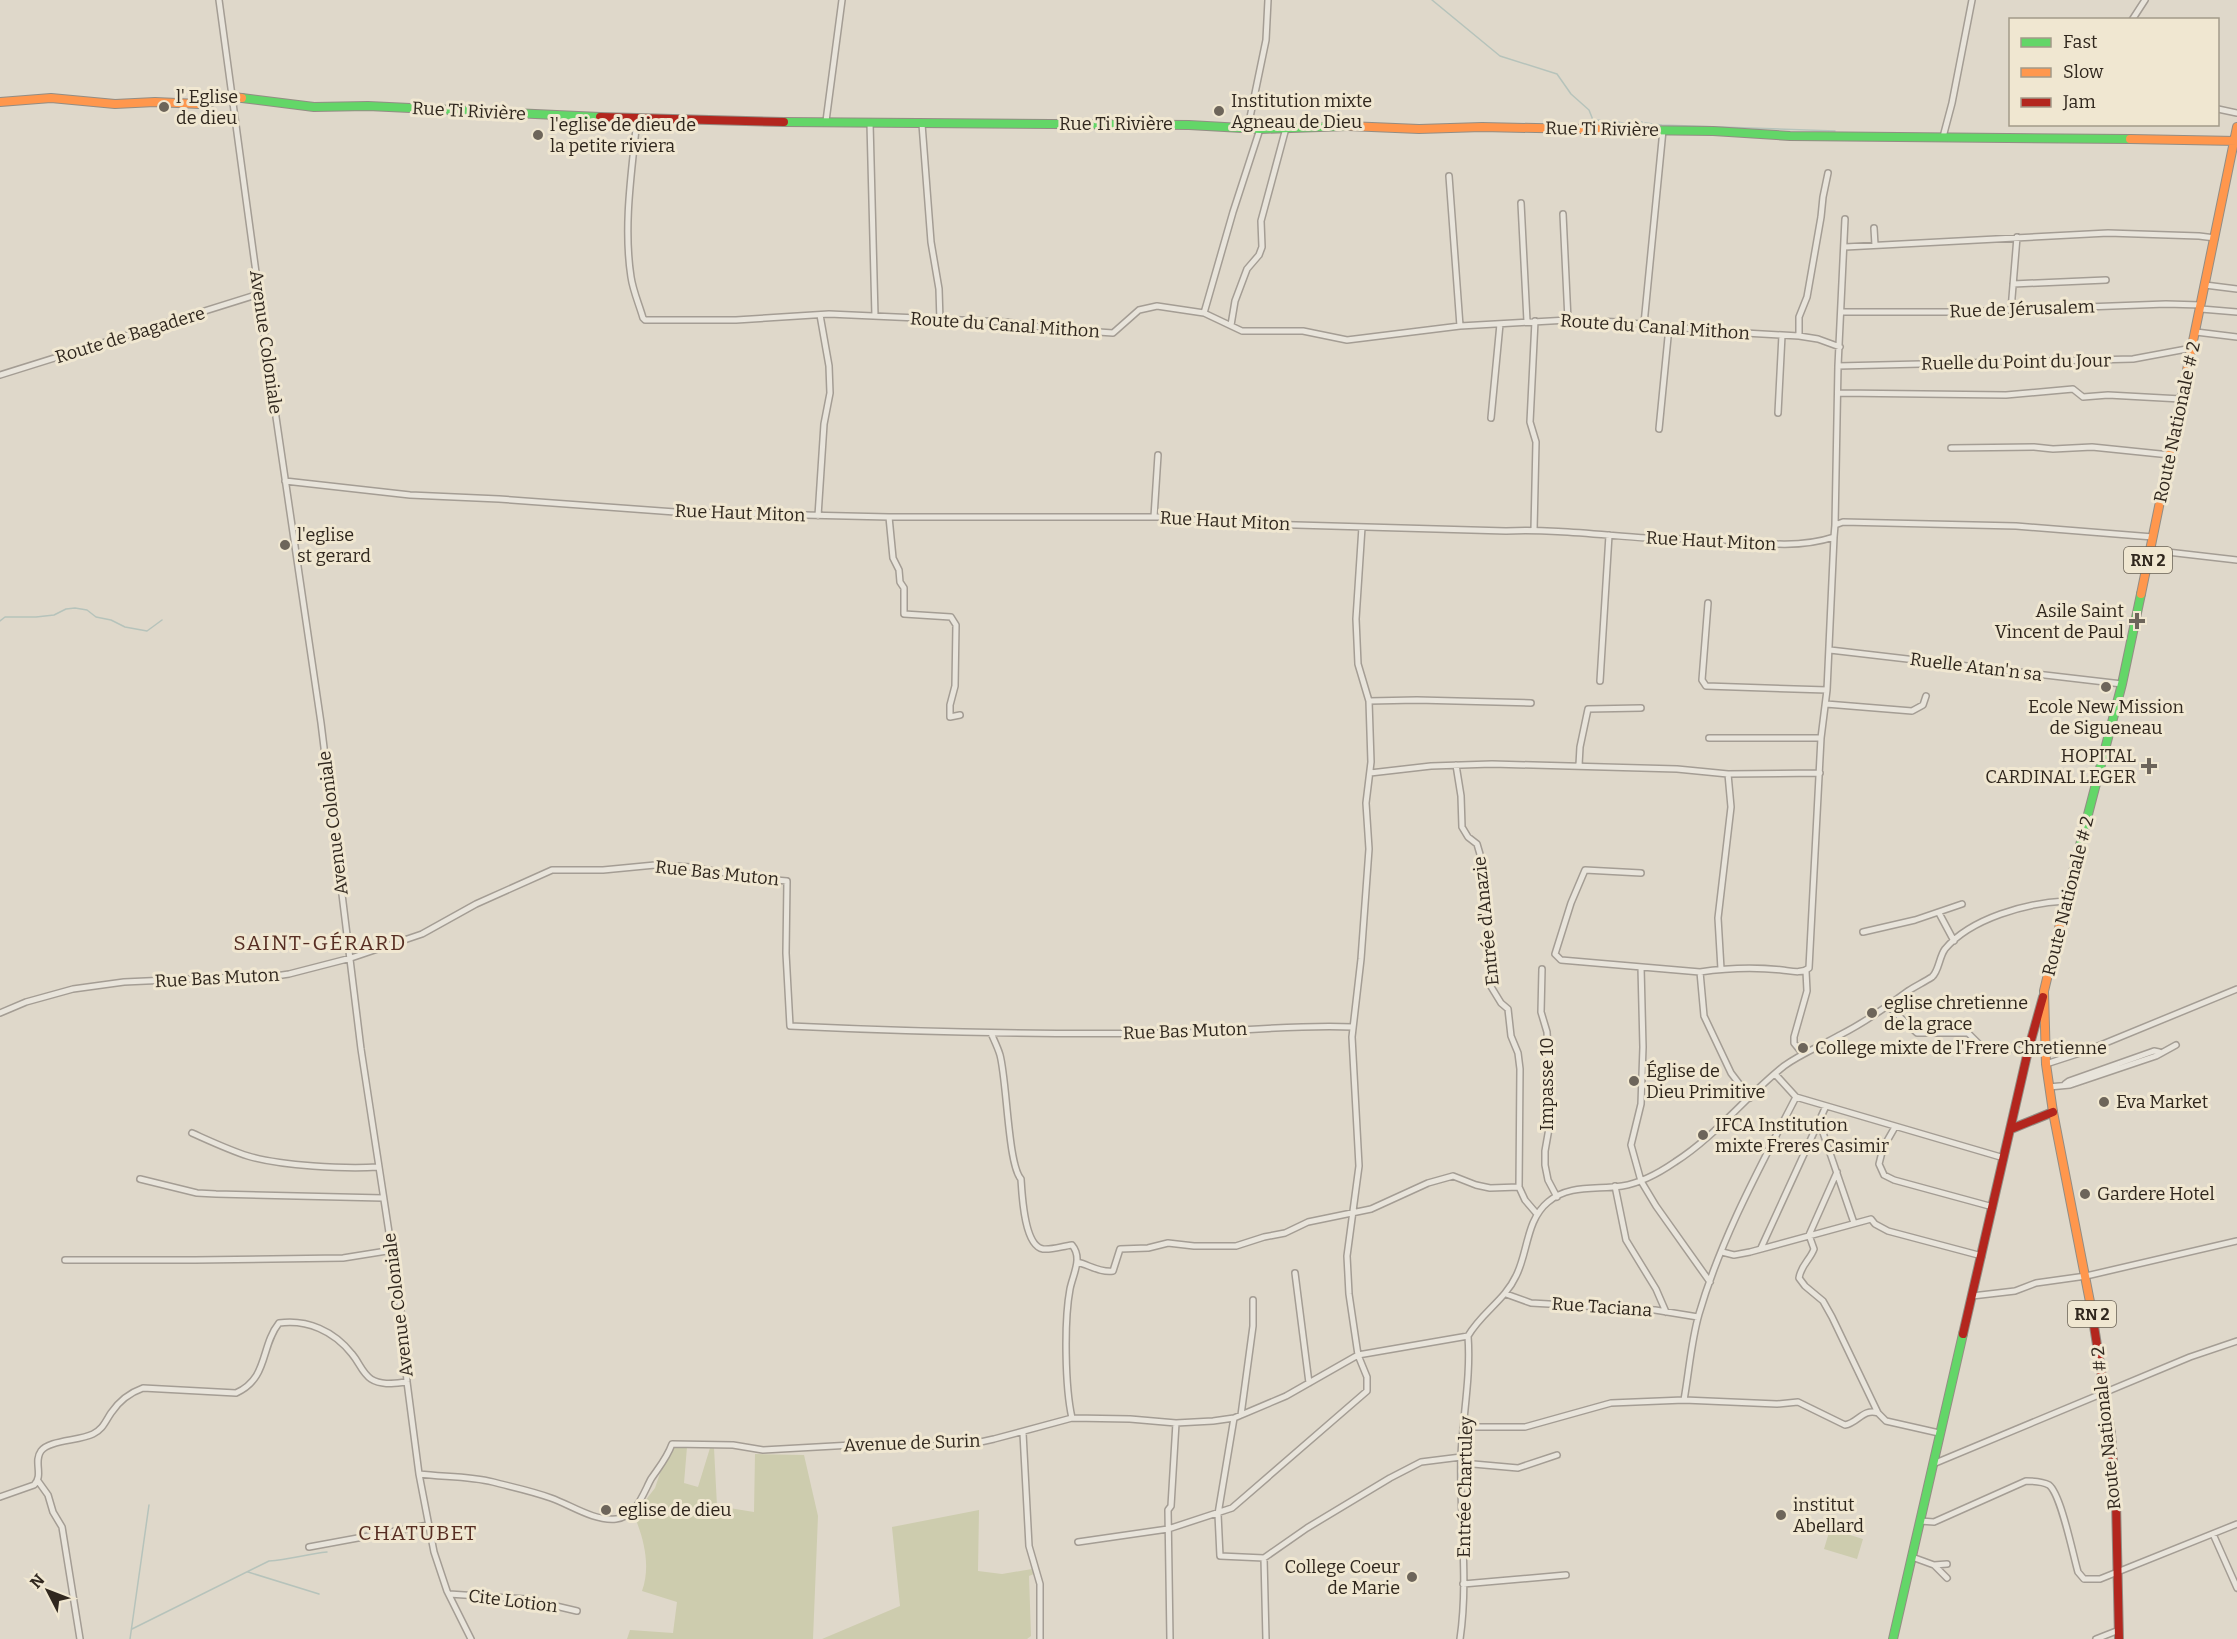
<svg xmlns="http://www.w3.org/2000/svg" width="2237" height="1639" font-family="Bitter,serif">
<style>
.green{fill:#cdccae}
.lines{fill:none;stroke-linecap:round;stroke-linejoin:round}
.stream{stroke:#b6c3bb;stroke-width:1.5}
.street-casing{stroke:#a49d94;stroke-width:8}
.fast-casing{stroke:#938d84;stroke-width:10}
.slow-casing{stroke:#938d84;stroke-width:10}
.jam-casing{stroke:#938d84;stroke-width:10}
.street{stroke:#e8e4db;stroke-width:5}
.fast{stroke:#63d668;stroke-width:8}
.slow{stroke:#ff974d;stroke-width:8}
.jam{stroke:#b3261e;stroke-width:8}
.poi-dot{fill:#6d655a;stroke:#f0e7d1;stroke-width:2}
.labels{text-anchor:middle;stroke-width:6;stroke-linejoin:round;paint-order:stroke}
.shield{fill:#f0e7d1;stroke:#6a6154;stroke-width:1.5}
.shield-label{font-size:16px;font-weight:bold;fill:#30271e}
.poi-label{font-size:18px;fill:#30271e;stroke:#f0e7d1;text-anchor:start}
.street-label{font-size:18px;fill:#30271e;stroke:#f0e7d1}
.quarter-label{font-size:21px;letter-spacing:1.5px;fill:#572e23;stroke:#f0e7d1}
</style>
<rect width="100%" height="100%" fill="#dfd8ca"/>
<path class="green" d="M674,1447H687L684,1483L698,1487L710,1448H714L717,1506L754,1512L755,1454L804,1455L818,1516L813,1639H627L630,1630L673,1633L677,1602L642,1591C651,1566 644,1539 634,1515L655,1488L660,1473Z
M979,1510L978,1571L1002,1574L1032,1569L1034,1574L1029,1576L1031,1636L1027,1639H822L900,1606L892,1527Z
M1830,1529L1863,1539L1857,1559L1824,1549Z"/>
<g class="lines">
<path class="stream" d="M1432,0L1500,56L1557,74L1571,94L1589,110L1593,120L1614,121L1626,124L1642,122
M1645,123L1662,125L1835,131
M0,621L5,617H36L54,615L66,609L75,608L87,610L96,617L111,620L125,627L147,631L162,620
M248,1572L319,1594
M132,1629L269,1561C289,1560 307,1554 327,1552
M130,1639L149,1505"/>
<defs>
<path id="street" d="M219,0L271,383L321,723L361,1049L403,1324L407,1382L419,1474L434,1552L447,1591L471,1639
M2132,20L2145,0
M2218,109L2237,113
M637,119C632,170 623,225 631,277C633,291 639,304 643,318L645,320H736L829,314L1006,322L1055,329L1113,333L1139,310L1157,306L1204,313L1242,331H1303L1347,340L1460,326L1568,320L1619,322L1727,332L1799,336L1818,339L1840,347
M826,121L842,0
M870,123L875,316
M922,124L931,242L939,289L940,321
M1248,127L1266,40L1268,0
M1943,137L1952,103L1972,0
M1449,176L1460,326
M1521,203L1527,321
M1563,214L1568,320
M1874,228L1875,245
M1845,247L2108,233L2199,236L2215,238
M2013,284L2106,280
M2205,285L2237,289
M2201,309L2237,312
M2011,310L2017,237
M1842,312H1955L2166,304L2201,305
M1204,313L1233,212L1260,129
M1644,324L1663,130
M1231,325L1235,301L1247,269L1259,255L1262,247L1261,221L1286,128
M2196,332L2237,337
M1799,336V317L1807,297L1821,217L1823,197L1828,173
M1838,366L2133,359L2192,348
M0,375L259,294
M1839,393L2006,395L2073,389L2083,397L2108,395L2181,399
M1778,413L1782,335
M1491,418L1500,324
M1659,429L1669,327
M1951,448L2034,447L2053,449L2092,447L2170,455
M285,481L410,495L499,499L675,512L889,517H1165L1226,523L1506,531C1553,529 1601,535 1648,538C1669,540 1690,538 1712,539C1752,542 1795,550 1834,537L1835,525L1843,522L2016,526L2153,537
M818,516L824,424L830,393L829,366L820,315
M889,517L893,558L899,570L900,582L904,588V614L951,617L956,625L955,686L950,705V717L960,715
M1154,517L1158,455
M1835,525L1838,366L1845,219
M1534,530L1536,442L1530,422L1535,321
M2150,550L2237,560
M1708,603L1702,680L1706,686L1827,690
M1830,650L2122,684
M1600,681L1609,535
M1369,701L1417,700L1531,703
M1826,704L1912,711L1923,705L1926,696
M1709,738H1821
M1456,765L1461,796L1462,827L1468,837L1477,844L1482,861L1483,892L1488,914L1490,985L1501,1003L1508,1009L1511,1036L1518,1053L1520,1069L1519,1187L1525,1200L1537,1214
M1579,765L1580,747L1588,709L1641,708
M1370,773L1431,766L1492,764L1677,769L1728,774L1820,773
M1641,873L1585,870L1571,903L1555,954L1561,960L1700,972L1704,1016L1731,1073L1750,1098
M1939,913L1954,941
M1863,932L1915,920L1962,904
M1641,967L1643,1047L1641,1104L1631,1145L1641,1181L1656,1206L1710,1282
M1542,969L1541,1012L1547,1032L1551,1117L1545,1151V1165L1548,1180L1557,1197
M1721,969L1718,918L1731,807L1728,774
M1700,972C1727,968 1754,967 1782,970C1791,971 1802,974 1809,968L1821,738L1827,690L1834,537
M1888,1006L1917,1033H1968L1981,1046L2028,1051
M0,1013L26,1002L73,989L124,982L234,977L262,978L289,974L351,958L422,934L476,904L552,870H603L655,865L691,867L753,878L787,881L786,953L790,1026C919,1032 1047,1035 1176,1033C1235,1032 1294,1024 1353,1027
M991,1033C994,1040 998,1048 1000,1055C1007,1081 1008,1165 1021,1179C1022,1194 1024,1246 1043,1249C1052,1250 1063,1246 1072,1245C1083,1258 1073,1274 1070,1289C1064,1321 1065,1387 1072,1418
M1802,1053L1794,1043V1037L1807,991L1806,971
M2046,1064L2086,1051L2237,989
M1775,1074L1796,1097L2004,1158
M2065,1084L2069,1081L2154,1051L2159,1052
M2049,1087L2070,1085L2156,1056L2176,1045
M1819,1121L1854,1223
M1895,1127L1883,1148L1879,1164L1884,1175L1894,1180L1993,1207
M192,1133C210,1141 229,1150 248,1156C281,1166 345,1169 378,1167
M1837,1172L1809,1235L1814,1249C1810,1260 1801,1265 1799,1278L1805,1286L1823,1301L1832,1317L1878,1413L1886,1421L1939,1433
M140,1179L197,1193L216,1194L383,1198
M1615,1186L1626,1240L1656,1289L1666,1312
M1761,1248L1826,1106
M1722,1252L1734,1255L1750,1252L1871,1219L1875,1224L1888,1231L1982,1256
M65,1260H195L343,1258L393,1250
M1077,1262C1089,1265 1101,1273 1113,1271L1120,1249L1148,1248L1168,1243L1194,1246H1236L1264,1237L1285,1233L1308,1222L1371,1209L1428,1183L1453,1176L1476,1185L1490,1188L1519,1187
M1295,1273L1309,1383
M1506,1294L1531,1303L1655,1310L1698,1317
M1972,1296L2015,1291L2036,1283L2086,1276L2237,1241
M1468,1336C1481,1313 1505,1300 1516,1276C1528,1253 1526,1220 1548,1202C1569,1184 1597,1190 1622,1186C1641,1183 1659,1173 1675,1162C1716,1136 1746,1096 1784,1066C1802,1053 1821,1046 1840,1035C1864,1023 1886,1007 1908,991C1916,986 1924,982 1932,977C1939,971 1939,957 1945,949C1971,918 2027,903 2065,901
M1684,1400C1689,1372 1691,1342 1699,1314C1721,1238 1760,1167 1796,1097
M1241,1415L1253,1326V1300
M1234,1418L1218,1514L1220,1556L1264,1558L1307,1528L1390,1478L1421,1462L1461,1457
M1464,1427H1525L1611,1403L1684,1400L1777,1404L1798,1402L1845,1425C1858,1423 1863,1408 1878,1413
M1023,1433L1029,1546L1040,1584V1639
M1462,1463L1518,1468L1557,1455
M1933,1464L2190,1357L2237,1341
M419,1474C443,1477 470,1476 493,1482C512,1487 532,1491 551,1498C571,1505 593,1521 616,1519C636,1517 643,1494 651,1479C659,1467 667,1458 672,1444L733,1445L763,1450L870,1444L936,1446L967,1445L994,1439L1072,1418L1130,1419L1176,1423L1213,1421L1234,1418L1286,1396L1358,1355L1468,1336
M38,1481L48,1495L53,1512L62,1527L80,1639
M0,1497L34,1485C44,1475 33,1462 41,1451C49,1440 79,1441 93,1434C103,1429 105,1422 111,1413C119,1401 129,1393 143,1388L236,1393C269,1378 260,1347 279,1323C307,1319 334,1331 352,1354C359,1362 362,1373 371,1379C382,1386 396,1383 407,1382
M1920,1521L1934,1522L2026,1481C2033,1481 2042,1481 2049,1485C2061,1494 2073,1555 2078,1572L2084,1579H2100L2237,1524
M2213,1534L2237,1588
M1078,1542L1168,1529L1232,1508L1367,1391V1377L1358,1355L1349,1294L1347,1256L1359,1166L1352,1037L1361,959L1369,849L1366,803L1371,762L1369,701L1358,664L1356,619L1362,527
M309,1547L428,1525
M1912,1557L1934,1565L1947,1578
M1264,1558L1266,1639
M1934,1565L1947,1564
M1463,1584L1566,1575
M449,1594L526,1599L577,1611
M1170,1639L1168,1510L1171,1506L1176,1423
M1460,1639C1469,1578 1459,1516 1461,1455C1463,1415 1471,1376 1468,1336
M2096,1639L2119,1630"/>
<path id="fast" d="M242,98L314,107L368,106L600,117
M784,122L1189,125L1260,129L1348,126
M1630,130L1713,131L1790,136L2130,139
M2067,895L2122,684L2141,594
M1893,1639L1963,1334"/>
<path id="slow" d="M0,102L51,98L115,104L155,102L199,104L233,97L242,98
M1348,126L1419,129L1482,127L1630,130
M2130,139L2237,141
M2141,594L2237,127
M2067,895L2044,991L2046,1064L2053,1112L2091,1307"/>
<path id="jam" d="M600,117L784,122
M2011,1129L2053,1112
M2091,1307L2111,1434L2116,1501L2119,1639
M1963,1334L2028,1051L2043,997"/>
</defs>
<use href="#street" class="street-casing"/>
<use href="#fast" class="fast-casing"/>
<use href="#slow" class="slow-casing"/>
<use href="#jam" class="jam-casing"/>
<use href="#street" class="street"/>
<use href="#fast" class="fast"/>
<use href="#slow" class="slow"/>
<use href="#jam" class="jam"/>
</g>
<g class="poi-dot">
<circle cx="164" cy="107" r="6"/>
<circle cx="1219" cy="111" r="6"/>
<circle cx="538" cy="135" r="6"/>
<circle cx="285" cy="545" r="6"/>
<path d="M2134 612h6v6h6v6h-6v6h-6v-6h-6v-6h6z"/>
<circle cx="2106" cy="687" r="6"/>
<path d="M2146 757h6v6h6v6h-6v6h-6v-6h-6v-6h6z"/>
<circle cx="1872" cy="1013" r="6"/>
<circle cx="1803" cy="1048" r="6"/>
<circle cx="1634" cy="1081" r="6"/>
<circle cx="2104" cy="1102" r="6"/>
<circle cx="1703" cy="1135" r="6"/>
<circle cx="2085" cy="1194" r="6"/>
<circle cx="606" cy="1510" r="6"/>
<circle cx="1781" cy="1515" r="6"/>
<circle cx="1412" cy="1577" r="6"/>
</g>
<g class="labels">
<g class="shield">
<rect x="2124" y="547" width="48" height="26" rx="4.5"/>
<rect x="2068" y="1301" width="48" height="26" rx="4.5"/>
</g>
<g class="shield-label">
<text x="2148" y="566">RN 2</text>
<text x="2092" y="1320">RN 2</text>
</g>
<g class="poi-label">
<text x="176" y="103">l' Eglise<tspan x="176" dy="21">de dieu</tspan></text>
<text x="1231" y="107">Institution mixte<tspan x="1231" dy="21">Agneau de Dieu</tspan></text>
<text x="550" y="131">l'eglise de dieu de<tspan x="550" dy="21">la petite riviera</tspan></text>
<text x="297" y="541">l'eglise<tspan x="297" dy="21">st gerard</tspan></text>
<text x="2124" y="617" text-anchor="end">Asile Saint<tspan x="2124" dy="21">Vincent de Paul</tspan></text>
<text x="2106" y="713" text-anchor="middle">Ecole New Mission<tspan x="2106" dy="21">de Sigueneau</tspan></text>
<text x="2136" y="762" text-anchor="end">HOPITAL<tspan x="2136" dy="21">CARDINAL LEGER</tspan></text>
<text x="1884" y="1009">eglise chretienne<tspan x="1884" dy="21">de la grace</tspan></text>
<text x="1815" y="1054">College mixte de l'Frere Chretienne</text>
<text x="1646" y="1077">Église de<tspan x="1646" dy="21">Dieu Primitive</tspan></text>
<text x="2116" y="1108">Eva Market</text>
<text x="1715" y="1131">IFCA Institution<tspan x="1715" dy="21">mixte Freres Casimir</tspan></text>
<text x="2097" y="1200">Gardere Hotel</text>
<text x="1793" y="1511">institut<tspan x="1793" dy="21">Abellard</tspan></text>
<text x="618" y="1516">eglise de dieu</text>
<text x="1400" y="1573" text-anchor="end">College Coeur<tspan x="1400" dy="21">de Marie</tspan></text>
</g>
<g class="street-label">
<text transform="translate(469 111) rotate(3)" y="6">Rue Ti Rivière</text>
<text x="1116" y="130">Rue Ti Rivière</text>
<text transform="translate(1602 129) rotate(1)" y="6">Rue Ti Rivière</text>
<text transform="translate(2022 309) rotate(-2)" y="6">Rue de Jérusalem</text>
<text transform="translate(1005 325) rotate(4)" y="6">Route du Canal Mithon</text>
<text transform="translate(1655 327) rotate(4)" y="6">Route du Canal Mithon</text>
<text transform="translate(130 335) rotate(-17)" y="6">Route de Bagadere</text>
<text transform="translate(266 342) rotate(82)" y="6">Avenue Coloniale</text>
<text transform="translate(2016 362) rotate(-1)" y="6">Ruelle du Point du Jour</text>
<text transform="translate(2177 422) rotate(-78)" y="6">Route Nationale # 2</text>
<text transform="translate(740 513) rotate(2)" y="6">Rue Haut Miton</text>
<text transform="translate(1225 521) rotate(3)" y="6">Rue Haut Miton</text>
<text transform="translate(1711 541) rotate(3)" y="6">Rue Haut Miton</text>
<text transform="translate(1976 667) rotate(7)" y="6">Ruelle Atan'n sa</text>
<text transform="translate(333 823) rotate(-97)" y="6">Avenue Coloniale</text>
<text transform="translate(717 873) rotate(6)" y="6">Rue Bas Muton</text>
<text transform="translate(2068 896) rotate(-76)" y="6">Route Nationale # 2</text>
<text transform="translate(1486 921) rotate(-96)" y="6">Entrée d'Anazie</text>
<text transform="translate(217 978) rotate(-3)" y="6">Rue Bas Muton</text>
<text transform="translate(1185 1031) rotate(-2)" y="6">Rue Bas Muton</text>
<text transform="translate(1547 1084) rotate(-90)" y="6">Impasse 10</text>
<text transform="translate(398 1305) rotate(-97)" y="6">Avenue Coloniale</text>
<text transform="translate(1602 1307) rotate(4)" y="6">Rue Taciana</text>
<text transform="translate(2106 1428) rotate(-96)" y="6">Route Nationale # 2</text>
<text transform="translate(912 1443) rotate(-2)" y="6">Avenue de Surin</text>
<text transform="translate(1465 1487) rotate(-89)" y="6">Entrée Chartuley</text>
<text transform="translate(513 1601) rotate(7)" y="6">Cite Lotion</text>
</g>
<g class="quarter-label">
<text x="320" y="950">SAINT-GÉRARD</text>
<text x="418" y="1540">CHATUBET</text>
</g>
</g>
<rect x="2009" y="18" width="210" height="108" fill="#f0e7d1" stroke="#a39a89" stroke-width="1.5"/>
<rect x="2021" y="38" width="30" height="9" fill="#63d668" stroke="#a39a89" stroke-width="1.5"/>
<text x="2063" y="48" font-size="18" fill="#30271e">Fast</text>
<rect x="2021" y="68" width="30" height="9" fill="#ff974d" stroke="#a39a89" stroke-width="1.5"/>
<text x="2063" y="78" font-size="18" fill="#30271e">Slow</text>
<rect x="2021" y="98" width="30" height="9" fill="#b3261e" stroke="#a39a89" stroke-width="1.5"/>
<text x="2063" y="108" font-size="18" fill="#30271e">Jam</text>
<g transform="translate(48 1591) rotate(312)" stroke="#f0e7d1" stroke-width="4.5" paint-order="stroke">
<path d="M0-4.5L10 22L0 15L-10 22Z" fill="#30271e"/>
<text y="-9" font-size="16" font-weight="bold" text-anchor="middle" fill="#30271e">N</text>
</g>
</svg>
